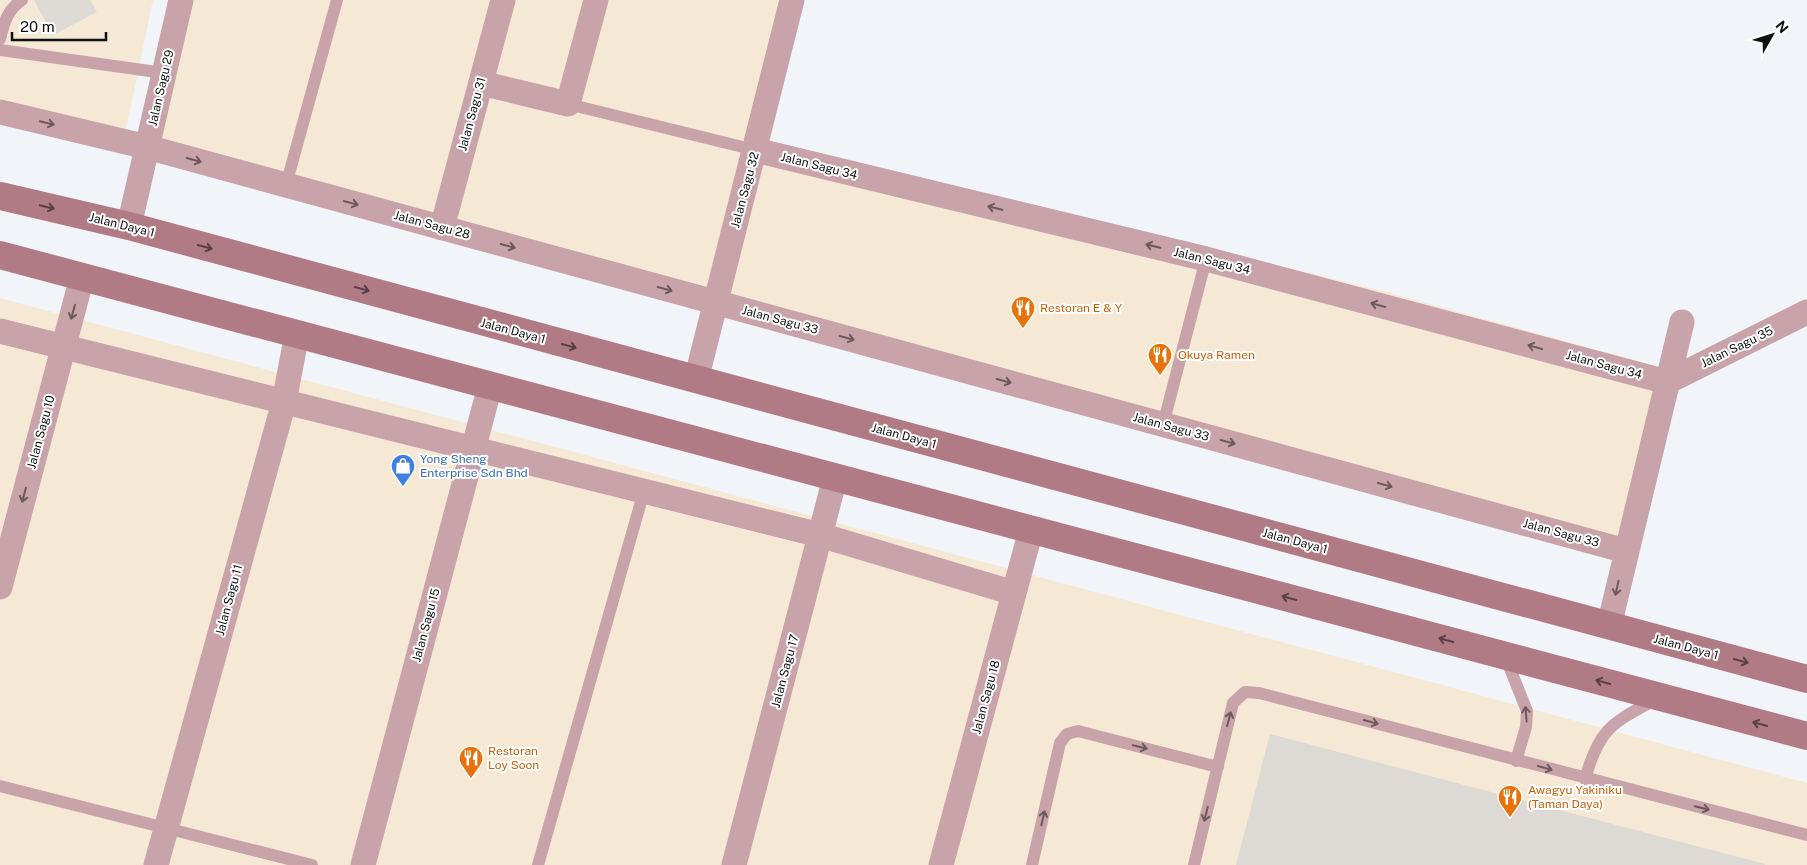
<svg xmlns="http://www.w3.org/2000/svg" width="1807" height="865" font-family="'Public Sans',sans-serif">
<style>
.commercial{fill:#f5e9d5}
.building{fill:#ddd9d5}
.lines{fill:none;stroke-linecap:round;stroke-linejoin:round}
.service{stroke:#c9a3aa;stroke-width:12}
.minor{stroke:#c9a3aa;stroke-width:25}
.secondary{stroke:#b17b86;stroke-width:28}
.oneway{stroke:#6b595d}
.oneway2{stroke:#574045}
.labels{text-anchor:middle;stroke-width:4;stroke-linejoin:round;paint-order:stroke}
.street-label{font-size:12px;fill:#0d0f10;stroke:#fff}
.food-label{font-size:12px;fill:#c56008;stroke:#fff;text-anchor:start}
.shop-label{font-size:12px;fill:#366cbe;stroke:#fff;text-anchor:start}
</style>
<rect width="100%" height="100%" fill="#f1f5f9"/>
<path class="commercial" d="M0,0H153L126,129L0,100Z
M170,0H803L770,141L1379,290L1682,373L1634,566L134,156Z
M0,298L1807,783V865H0Z"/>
<path class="building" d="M34,0H90L97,12L53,35Z
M1270,734L1765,864V865H1236Z"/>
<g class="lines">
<path class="service" d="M0,39C4,23 7,10 22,0
M0,50L164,73
M568,104L755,150
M286,185L337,0
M1163,425L1206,259
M1505,656L1527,711L1526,727L1516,761
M1585,779C1600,726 1613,723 1658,698
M0,786L312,865
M538,865L644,491
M1032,865L1060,743L1067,734L1078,731L1218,767
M1194,865L1233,703L1245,692L1259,693L1807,835"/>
<path class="minor" d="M481,83L568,104L596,0
M0,112L147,147L1626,551
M755,150L1206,259L1667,382L1807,312
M129,226L181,0
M442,228L503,0
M0,331L820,535L1014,593
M696,380L792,0
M0,587L82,277
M1609,626L1682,322
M156,865L284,402L297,334
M363,865L490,386
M734,865L835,478
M941,865L1031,530"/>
<path class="secondary" d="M0,196L129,226L1807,679
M0,255L1807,736"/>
</g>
<defs><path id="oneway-shaft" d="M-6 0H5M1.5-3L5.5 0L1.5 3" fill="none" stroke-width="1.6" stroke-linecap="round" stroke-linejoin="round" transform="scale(1.25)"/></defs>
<g class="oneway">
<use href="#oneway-shaft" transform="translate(47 123) rotate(14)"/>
<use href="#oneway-shaft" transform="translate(194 160) rotate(15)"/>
<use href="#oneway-shaft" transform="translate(351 203) rotate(15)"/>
<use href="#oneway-shaft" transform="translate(995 208) rotate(-166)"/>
<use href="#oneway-shaft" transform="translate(508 246) rotate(15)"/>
<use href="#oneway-shaft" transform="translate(1153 246) rotate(-166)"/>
<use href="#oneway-shaft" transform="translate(665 289) rotate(15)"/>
<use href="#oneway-shaft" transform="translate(1378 305) rotate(-165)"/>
<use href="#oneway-shaft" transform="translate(73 312) rotate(105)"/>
<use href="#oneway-shaft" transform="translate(847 338) rotate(15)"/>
<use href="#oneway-shaft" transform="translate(1535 347) rotate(-165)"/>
<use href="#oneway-shaft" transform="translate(1004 381) rotate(15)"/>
<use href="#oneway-shaft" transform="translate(1228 442) rotate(15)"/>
<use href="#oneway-shaft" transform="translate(1385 485) rotate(15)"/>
<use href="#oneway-shaft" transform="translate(24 495) rotate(105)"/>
<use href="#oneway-shaft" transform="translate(1617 588) rotate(102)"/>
<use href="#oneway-shaft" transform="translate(1526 714) rotate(-95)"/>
<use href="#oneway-shaft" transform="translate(1229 719) rotate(-76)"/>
<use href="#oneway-shaft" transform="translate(1371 722) rotate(15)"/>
<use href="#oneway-shaft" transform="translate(1140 747) rotate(14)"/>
<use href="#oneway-shaft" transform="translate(1545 768) rotate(15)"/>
<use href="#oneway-shaft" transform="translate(1702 808) rotate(14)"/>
<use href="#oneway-shaft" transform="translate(1206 814) rotate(104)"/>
<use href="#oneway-shaft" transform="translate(1043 818) rotate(-77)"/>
</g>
<g class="oneway2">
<use href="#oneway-shaft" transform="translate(47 207) rotate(13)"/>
<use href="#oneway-shaft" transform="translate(205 247) rotate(15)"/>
<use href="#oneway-shaft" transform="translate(362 289) rotate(15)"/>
<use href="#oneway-shaft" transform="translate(569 346) rotate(15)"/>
<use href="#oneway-shaft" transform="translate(1289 598) rotate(-165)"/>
<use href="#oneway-shaft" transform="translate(1446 640) rotate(-165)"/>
<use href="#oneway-shaft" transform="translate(1741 661) rotate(15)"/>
<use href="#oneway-shaft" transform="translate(1603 682) rotate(-165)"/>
<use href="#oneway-shaft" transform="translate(1760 724) rotate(-165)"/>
</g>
<defs>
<symbol id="restaurant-pin" viewBox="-11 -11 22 30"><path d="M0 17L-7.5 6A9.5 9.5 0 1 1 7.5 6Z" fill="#e8710a" stroke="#fff"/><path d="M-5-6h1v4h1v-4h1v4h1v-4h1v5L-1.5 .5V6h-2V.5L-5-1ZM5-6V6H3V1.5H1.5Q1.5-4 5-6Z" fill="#fff"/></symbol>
<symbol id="shop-pin" viewBox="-11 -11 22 30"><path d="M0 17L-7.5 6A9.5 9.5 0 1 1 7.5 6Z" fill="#3f7fe0" stroke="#fff"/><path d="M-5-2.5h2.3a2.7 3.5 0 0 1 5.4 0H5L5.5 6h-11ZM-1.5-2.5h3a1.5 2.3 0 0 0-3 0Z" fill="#fff"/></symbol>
</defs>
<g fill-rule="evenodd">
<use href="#restaurant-pin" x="1009" y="294" width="28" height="38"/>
<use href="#restaurant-pin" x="1146" y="341" width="28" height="38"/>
<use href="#shop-pin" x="389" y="452" width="28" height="38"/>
<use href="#restaurant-pin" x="457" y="744" width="28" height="38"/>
<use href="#restaurant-pin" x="1496" y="783" width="28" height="38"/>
</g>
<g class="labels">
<g class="street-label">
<text transform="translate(161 88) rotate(-77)" y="4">Jalan Sagu 29</text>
<text transform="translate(472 114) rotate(-75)" y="4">Jalan Sagu 31</text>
<text transform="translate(819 166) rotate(14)" y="4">Jalan Sagu 34</text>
<text transform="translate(745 190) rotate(-75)" y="4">Jalan Sagu 32</text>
<text transform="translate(122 225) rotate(14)" y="4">Jalan Daya 1</text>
<text transform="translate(432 225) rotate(15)" y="4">Jalan Sagu 28</text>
<text transform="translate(1212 261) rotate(14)" y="4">Jalan Sagu 34</text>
<text transform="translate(780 320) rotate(15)" y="4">Jalan Sagu 33</text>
<text transform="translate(513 331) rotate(15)" y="4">Jalan Daya 1</text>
<text transform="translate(1737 347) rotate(-26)" y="4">Jalan Sagu 35</text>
<text transform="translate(1604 365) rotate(15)" y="4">Jalan Sagu 34</text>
<text transform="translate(1171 427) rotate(15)" y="4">Jalan Sagu 33</text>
<text transform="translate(41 432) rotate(-75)" y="4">Jalan Sagu 10</text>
<text transform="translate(904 436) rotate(15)" y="4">Jalan Daya 1</text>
<text transform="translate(1561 533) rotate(15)" y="4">Jalan Sagu 33</text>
<text transform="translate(1295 541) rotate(15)" y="4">Jalan Daya 1</text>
<text transform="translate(229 600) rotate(-75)" y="4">Jalan Sagu 11</text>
<text transform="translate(426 625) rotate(-75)" y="4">Jalan Sagu 15</text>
<text transform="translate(1686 647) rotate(15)" y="4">Jalan Daya 1</text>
<text transform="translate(785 671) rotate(-75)" y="4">Jalan Sagu 17</text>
<text transform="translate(986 697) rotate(-75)" y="4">Jalan Sagu 18</text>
</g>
<g class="food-label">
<text x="1040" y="312">Restoran E &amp; Y</text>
<text x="1178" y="359">Okuya Ramen</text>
<text x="488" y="755">Restoran<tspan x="488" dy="14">Loy Soon</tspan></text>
<text x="1528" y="794">Awagyu Yakiniku<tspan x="1528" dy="14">(Taman Daya)</tspan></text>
</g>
<g class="shop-label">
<text x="420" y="463">Yong Sheng<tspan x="420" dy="14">Enterprise Sdn Bhd</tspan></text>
</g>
</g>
<g transform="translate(1772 35) rotate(51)" stroke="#ffffff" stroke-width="4" paint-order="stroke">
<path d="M0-4L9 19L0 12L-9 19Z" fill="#0d0f10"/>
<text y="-8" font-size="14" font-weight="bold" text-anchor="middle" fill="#0d0f10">N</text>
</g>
<path d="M12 32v8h94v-8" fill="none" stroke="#0d0f10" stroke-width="2.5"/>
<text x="20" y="32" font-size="15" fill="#0d0f10" stroke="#ffffff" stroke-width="4" paint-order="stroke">20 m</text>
</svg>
